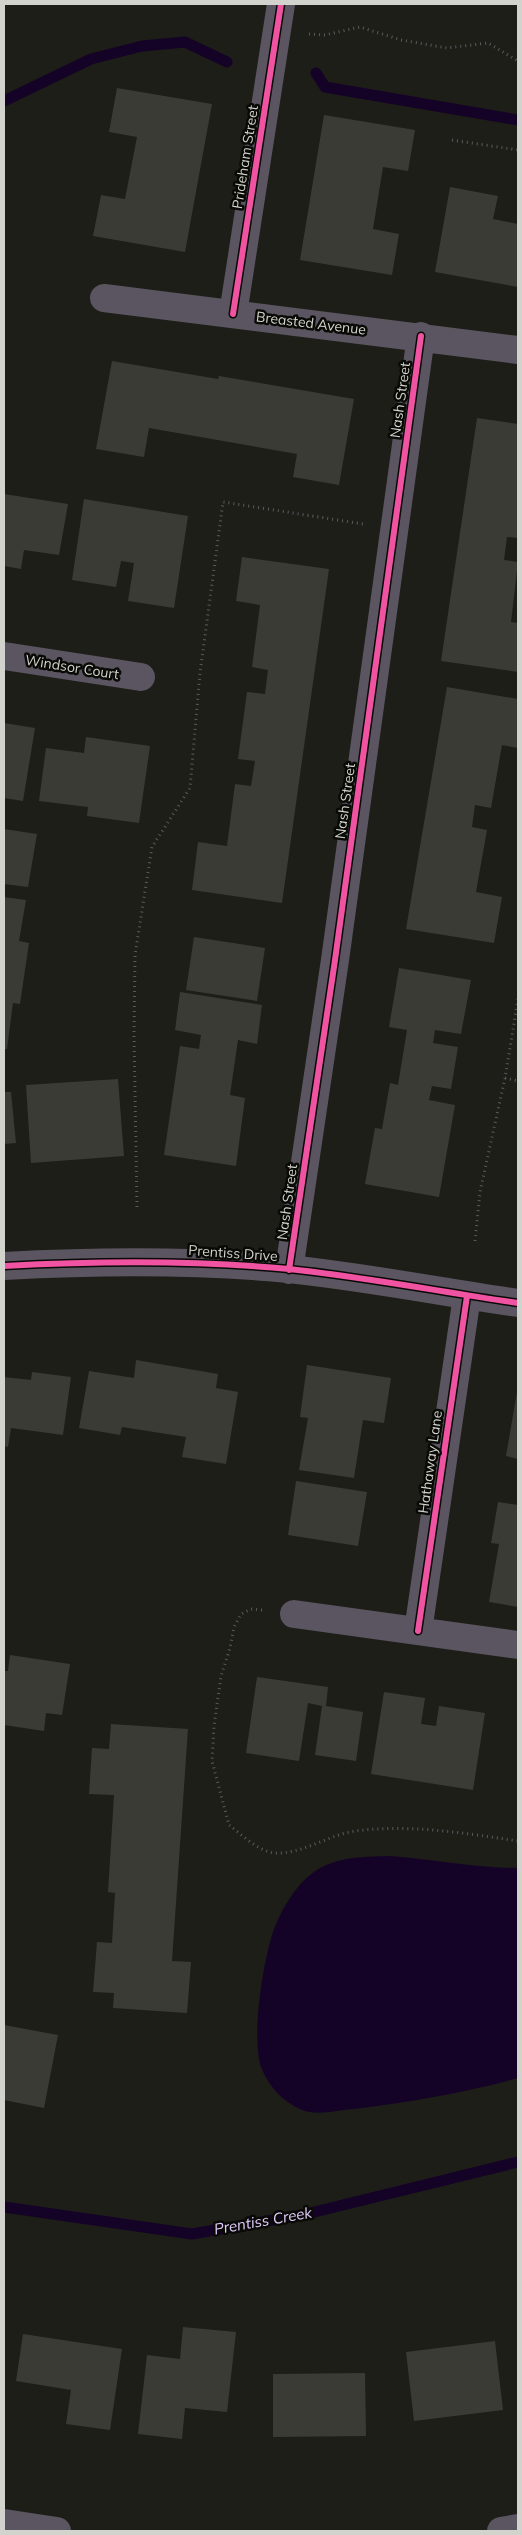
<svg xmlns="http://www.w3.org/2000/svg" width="522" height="2535" font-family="Mulish,sans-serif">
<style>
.water{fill:#150327}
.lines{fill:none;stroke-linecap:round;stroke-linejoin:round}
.stream{stroke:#150327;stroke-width:11}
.building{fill:#3b3b36}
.path{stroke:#5c595e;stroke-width:3;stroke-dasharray:1 4;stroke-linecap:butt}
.minor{stroke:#5b5561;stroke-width:28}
.cycleway-casing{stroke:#090a06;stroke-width:9}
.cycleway{stroke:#f153a3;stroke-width:6}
.labels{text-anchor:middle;stroke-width:5;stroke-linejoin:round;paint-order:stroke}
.street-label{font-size:14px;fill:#d2d3cc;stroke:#090a06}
.water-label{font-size:15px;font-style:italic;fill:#e2cbfe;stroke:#090a06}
</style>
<rect width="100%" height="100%" fill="#1e1e18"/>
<path class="water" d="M390,1856C433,1859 475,1868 518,1868V2078C464,2093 409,2102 354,2109C338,2110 317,2116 302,2110C283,2102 268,2086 261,2067C251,2037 263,1962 273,1932C280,1912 294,1888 310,1875C333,1856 362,1857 390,1856Z"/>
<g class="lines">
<path class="stream" d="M316,73L325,87L518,120
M4,101L91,59L142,46L185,42L227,62
M4,2207L192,2234L302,2215L518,2162"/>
</g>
<path class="building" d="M117,88L212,104L185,252L93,236L101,195L125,199L137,137L109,132Z
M324,115L415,130L408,171L383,167L373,229L399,234L392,275L300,260Z
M450,187L498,196L493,219L518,224V287L435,272Z
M112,361L218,379L219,376L354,399L339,485L293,477L297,454L149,428L144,457L96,449Z
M477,418L518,424V538L507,537L504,560L518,562L511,622L518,623V672L441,661Z
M4,494L68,504L59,555L24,550L21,569L4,566Z
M84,499L188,516L174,608L128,601L134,563L121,561L116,587L72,580Z
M242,557L329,569L282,903L192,890L198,842L227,846L235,784L251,786L255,761L238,759L247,692L265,694L268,670L252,667L260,605L236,601Z
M447,687L518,699V748L502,745L491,808L475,805L472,827L487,830L476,892L502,897L494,943L406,929Z
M4,723L35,728L23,801L4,798Z
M86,737L150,746L139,823L87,816L88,807L39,801L46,748L84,753Z
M4,829L37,834L28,887L4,884Z
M4,897L26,900L19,941L29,943L20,1004L13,1003L7,1049H4Z
M194,937L265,948L257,1001L186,990Z
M399,968L471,980L461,1034L435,1030L433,1043L458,1047L451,1089L432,1086L429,1100L455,1105L439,1197L365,1184L375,1128L382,1129L390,1083L398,1085L407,1030L389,1027Z
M180,992L262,1005L257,1044L238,1040L230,1095L245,1098L236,1166L164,1155L180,1046L199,1049L201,1035L175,1030Z
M118,1079L124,1156L31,1163L26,1085Z
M4,1092H11L16,1143L4,1144Z
M136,1360L218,1374L216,1388L238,1392L226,1464L182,1457L186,1437L122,1427L120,1435L79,1428L89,1371L134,1378Z
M307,1365L391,1378L384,1423L363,1420L354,1478L299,1470L308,1418L300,1417Z
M32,1372L71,1377L63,1435L11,1428L8,1447L4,1446V1377L31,1380Z
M517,1392H518V1459L506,1456Z
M296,1481L367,1492L358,1546L288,1535Z
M498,1502L518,1505V1607L489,1602L499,1544L491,1543Z
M10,1655L70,1664L62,1715L46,1713L44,1731L4,1725V1671H8Z
M257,1677L328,1687L326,1706L363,1712L356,1761L315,1755L322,1706L308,1703L299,1761L246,1753Z
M384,1692L425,1698L421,1724L436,1726L439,1706L485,1713L473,1790L371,1774Z
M111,1724L188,1729L172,1961L191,1962L187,2013L113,2008L114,1993L93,1992L97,1942L112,1943L115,1893L108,1892L114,1795L89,1794L92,1748L109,1749Z
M4,2025L58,2035L44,2108L4,2100Z
M183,2327L236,2332L227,2412L185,2408L182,2439L138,2434L147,2355L180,2359Z
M23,2334L122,2349L110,2430L66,2424L71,2390L16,2381Z
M495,2341L503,2410L414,2421L406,2352Z
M365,2373L366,2436L273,2437V2374Z"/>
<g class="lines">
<path class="path" d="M309,34L325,35L360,27L401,40L447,48L488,43L518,61
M452,140L518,150
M505,1078L518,1081
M137,1207L134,1035L135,955L152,847L190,788L200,673L223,502L363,524
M475,1241L480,1192L505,1078L518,999
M262,1610L251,1609L241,1614L234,1627L230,1648L221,1676L214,1726L212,1761L229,1825C241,1834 258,1851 274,1853C301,1855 328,1835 355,1831C410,1824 464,1833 518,1841"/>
<path class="minor" d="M104,298L518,350
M233,314L281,4
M4,656L141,677
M4,1266C99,1261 194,1260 289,1269C365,1277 442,1292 518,1303
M289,1270L335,960L421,336
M294,1614L518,1645
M418,1631L467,1296
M4,2523L57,2531
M501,2531L518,2528"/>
<defs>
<path id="cycleway" d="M233,314L281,4
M4,1266C99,1261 194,1260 289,1269C365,1277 442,1292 518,1303
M289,1270L335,960L421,336
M418,1631L467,1296"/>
</defs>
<use href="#cycleway" class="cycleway-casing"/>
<use href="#cycleway" class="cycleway"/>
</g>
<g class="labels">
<g class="street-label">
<text transform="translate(245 157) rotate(-81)" y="5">Prideham Street</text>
<text transform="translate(311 323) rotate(7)" y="5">Breasted Avenue</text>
<text transform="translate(400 400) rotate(-82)" y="5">Nash Street</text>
<text transform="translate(72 667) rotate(9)" y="5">Windsor Court</text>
<text transform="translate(345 801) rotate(-82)" y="5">Nash Street</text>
<text transform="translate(287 1202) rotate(-82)" y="5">Nash Street</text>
<text transform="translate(233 1253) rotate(4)" y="5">Prentiss Drive</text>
<text transform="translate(430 1462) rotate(-82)" y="5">Hathaway Lane</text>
</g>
<g class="water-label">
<text transform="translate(263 2221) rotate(-10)" y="5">Prentiss Creek</text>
</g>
</g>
<rect width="522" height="2535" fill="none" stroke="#d2d3cc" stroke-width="10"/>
</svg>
